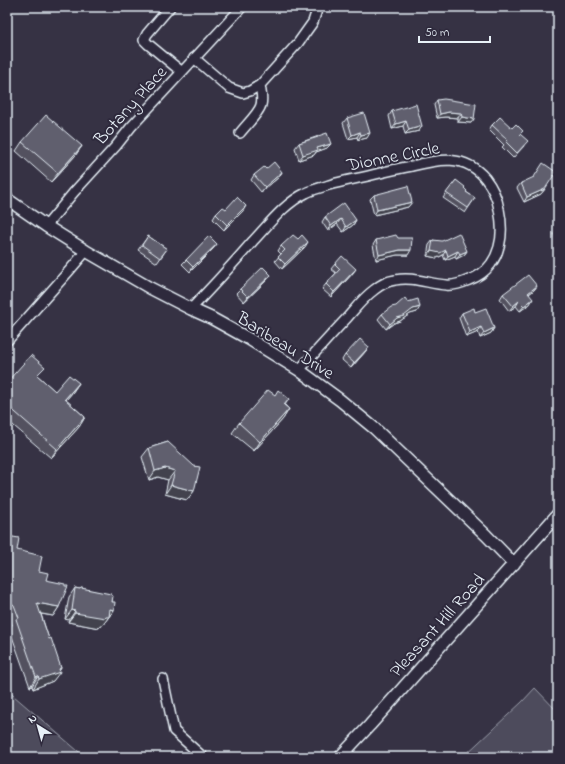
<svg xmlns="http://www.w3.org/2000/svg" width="565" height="764" font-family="'Indie Flower',sans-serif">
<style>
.green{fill:#4d4b5c;stroke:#9a9eaa}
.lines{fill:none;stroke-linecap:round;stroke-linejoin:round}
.minor-casing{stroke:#e8f1f8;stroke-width:12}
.tertiary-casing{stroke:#e8f1f8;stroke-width:14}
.minor{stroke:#2f2a3d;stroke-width:9}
.tertiary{stroke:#2f2a3d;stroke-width:11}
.wall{fill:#53515f;stroke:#e8f1f8}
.shaded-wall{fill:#43424d;stroke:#e8f1f8}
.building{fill:#605e6e;stroke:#e8f1f8}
.labels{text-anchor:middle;stroke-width:4;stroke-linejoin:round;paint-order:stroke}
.street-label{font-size:18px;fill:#e8f1f8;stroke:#2f2a3d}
</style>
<rect width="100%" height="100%" fill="#363244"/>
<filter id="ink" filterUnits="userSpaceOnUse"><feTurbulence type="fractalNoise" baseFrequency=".025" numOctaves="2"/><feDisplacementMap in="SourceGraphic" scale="8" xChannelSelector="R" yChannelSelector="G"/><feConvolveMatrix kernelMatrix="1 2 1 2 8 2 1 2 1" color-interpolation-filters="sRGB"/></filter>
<g filter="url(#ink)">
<path class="green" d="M535,688L558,712V757H463L522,702Z
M7,690L85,757H7Z"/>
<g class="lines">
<defs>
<path id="minor" d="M170,7L147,34L144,40L148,44L182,72
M194,58L229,88L243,93L250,91L260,85L298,43L313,22L318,7
M240,133C246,125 259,113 261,105C263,98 261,92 260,85
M46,226L74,192L116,146L131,127L242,7
M191,309C212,287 233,264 253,241C269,224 285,203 306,193C313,189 321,188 329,185C344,181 360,178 376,174C388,171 400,168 412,166C439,159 465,154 485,178C492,187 497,197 499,209C503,228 503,247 491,264C485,272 478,277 469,280C462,283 454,286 446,285C429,284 413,276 395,280C388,281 380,285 374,290C363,298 355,309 346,319C330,336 315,353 299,370
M7,341L69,271L86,251
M163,679L174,731L203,757"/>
<path id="tertiary" d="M7,199L46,226L86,251L150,288L191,309L211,318L249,339L299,370L340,400L374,428L486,535L514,564
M340,757L370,725L558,514"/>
</defs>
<use href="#minor" class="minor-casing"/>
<use href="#tertiary" class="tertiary-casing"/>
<use href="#minor" class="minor"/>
<use href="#tertiary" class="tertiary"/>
</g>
<path class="wall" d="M437,100L474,119L471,123L458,122V118L446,117L437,118L434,105Z
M392,111L419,131L405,134L403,126L392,129L389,116Z
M347,118L367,138L358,140L357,137L348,139L343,123Z
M492,125L523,131L520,134L524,146L513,158L502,147L504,145L489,130Z
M318,136L331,144L327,148L316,152L314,155L299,160L295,148L299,143L316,137Z
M22,142L82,146L75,156L51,182L16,151Z
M266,169L282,172L279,177L261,192L251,180L254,175Z
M456,180L464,188L466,192L475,198L465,213L443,198Z
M521,183L545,189L541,194L524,202L517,188Z
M374,195L412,202L408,207L374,215L370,199Z
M226,209L243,211L224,230L213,219L216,214Z
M325,217L356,220L353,225L343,232L337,224L328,231L322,222Z
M557,229H558V263L555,253L558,249L554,234Z
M148,236L167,249L157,263L138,250Z
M376,240L408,255H397L376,260L373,245Z
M433,240L467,251L464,255L456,259L455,256L445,260L443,255L437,258L427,256L429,245Z
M217,244L213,249L190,272L182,264L186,260Z
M281,246L305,247L282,269L275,261L281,254L278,251Z
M335,264L353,273L331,297L322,289L326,284L336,273L331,269Z
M271,275L267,280L244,302L236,293L240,289Z
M537,286L534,290L529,294L530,304L520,311L516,306L509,311L500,299L503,294Z
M417,312L410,314L400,321L394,323L386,329L378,319L382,314Z
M475,312L494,328L491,333L480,338L478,332L466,337L459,318L462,313Z
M369,347L365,352L351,368L342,360L345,355Z
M38,376L55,391L79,383L72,393L66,400L85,417L79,427L51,458L7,420V382Z
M275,395L289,399L285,405L289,409L283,419L254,451L232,433L239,423Z
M168,442L194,491L187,500L165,494L168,480L158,477L149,480L142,457L149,448Z
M7,536L17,550L39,571L46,580L59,607L53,616L41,614L49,639L61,668L53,681L33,689L32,686L30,687L9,628L12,625L8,614H7Z
M75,588L80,589L81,588L111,595L114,610L102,626H100L99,628L68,622L69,620L65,619L69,597Z"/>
<path class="shaded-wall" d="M449,112L461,113L458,118L446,117L437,118L440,114Z
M462,117L474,119L471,123L458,122Z
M406,121L403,126L392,129L396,124Z
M422,126L419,131L405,134L409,130Z
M360,132L357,137L348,139L352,135Z
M370,133L367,138L358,140L361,135Z
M331,144L327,148L316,152L314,155L299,160L303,155L317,148Z
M82,146L75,156L51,182L58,173Z
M282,172L279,177L261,192L265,187Z
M545,189L541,194L524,202L527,197Z
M412,202L408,207L374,215L377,210Z
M246,206L243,211L224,230L227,225Z
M341,219L337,224L328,231L331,226Z
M356,220L353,225L343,232L346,227Z
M308,242L305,247L282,269L285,264Z
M217,244L213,249L190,272L193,267Z
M400,250H411L408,255H397L376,260L379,255Z
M446,250L443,255L437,258L427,256L431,251Z
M458,251L455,256L445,260L448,256Z
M467,251L464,255L456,259L460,254Z
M356,269L353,273L331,297L334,292Z
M271,275L267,280L244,302L248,297Z
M537,286L534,290L524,298L528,293Z
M533,299L530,304L520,311L524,306Z
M519,301L516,306L509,311L513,306Z
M420,307L417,312L410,314L400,321L394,323L386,329L390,324L397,318L413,309Z
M481,327L478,332L466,337L470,332Z
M494,328L491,333L480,338L484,333Z
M369,347L365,352L351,368L354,363Z
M79,383L72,393L58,409L65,399Z
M289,409L283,419L254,451L260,442Z
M85,417L79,427L51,458L57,449Z
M165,468L175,471L168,480L158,477L149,480L155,471Z
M171,485L194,491L187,500L165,494Z
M37,603L59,607L53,616L31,612Z
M110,609L114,610L102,626H100L99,628L68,622L75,613Z
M72,610L75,611L69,620L65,619Z
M61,668L58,673L60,672L53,681L33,689L39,679Z
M38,676L32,686L30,687L36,677Z"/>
<path class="building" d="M444,99L476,104L474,119L462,117L461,113L449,112L440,114L437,100Z
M416,104L422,126L409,130L406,121L396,124L392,111Z
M364,113L370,133L361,135L360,132L352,135L347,118Z
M46,115L82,146L58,173L22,142Z
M500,117L512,128L516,124L523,131L520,134L528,141L517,153L506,142L508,140L492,125Z
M327,133L331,144L317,148L318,150L303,155L299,143L318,137V136Z
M274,162L282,172L265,187L254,175L264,167L266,169Z
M543,163L556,172L545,189L527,197L521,183L534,177Z
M456,180L465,187L464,188L467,191L466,192L475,198L468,208L446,193Z
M408,186L412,202L377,210L374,195Z
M237,197L246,206L227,225L216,214L223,207L226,209Z
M344,203L356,220L346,227L341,219L331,226L325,217Z
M459,233L467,251L460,254L458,251L448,256L446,250L440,253L431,251L433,240L442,241Z
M293,235L298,239L302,235L308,242L285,264L278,257L285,250L281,246Z
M396,235L398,238H412L411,250H400L379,255L376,240Z
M148,236L167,249L160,258L142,245Z
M209,236L217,244L193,267L186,260Z
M342,256L356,269L334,292L326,284L340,269L335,264Z
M263,267L271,275L248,297L240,289Z
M528,275L537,286L528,293L533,299L524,306L519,301L513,306L503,294Z
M405,298L408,302L418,299L420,307L413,309L404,316L397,318L390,324L382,314L391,307L396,306Z
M474,308L475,312L486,308L494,328L484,333L481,327L470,332L462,313Z
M360,339L369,347L354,363L345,355Z
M31,355L45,367L37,375L55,391L69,375L79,383L65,399L85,417L57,449L7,405V382Z
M268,390L275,395L278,390L289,399L284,405L289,409L260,442L239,423Z
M168,442L194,466L200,467L194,491L171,485L175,471L165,468L155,471L149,448Z
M7,536L19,538L17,550L42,556L39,571L48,573L46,580L65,584V586H68L59,607L37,603L49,639L51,638L61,668L59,669L60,672L39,679L38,676L36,677L16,619L19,618L14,605L7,599Z
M75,588L80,589L81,588L111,594V595L113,596L112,602H115L114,610L110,609L109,617H106L105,618L75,613V611L72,610Z"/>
</g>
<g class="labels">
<g class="street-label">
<text transform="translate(130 105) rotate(-48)" y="6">Botany Place</text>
<text transform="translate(393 156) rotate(-11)" y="6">Dionne Circle</text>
<text transform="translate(286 345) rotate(32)" y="6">Baribeau Drive</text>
<text transform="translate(437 625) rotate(-48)" y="6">Pleasant Hill Road</text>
</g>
</g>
<rect width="565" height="764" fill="none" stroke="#2f2a3d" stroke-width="24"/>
<rect x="12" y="12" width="541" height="740" fill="none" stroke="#e8f1f8" stroke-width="1.5" filter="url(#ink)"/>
<g transform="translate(38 726) rotate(323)" stroke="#2f2a3d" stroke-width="3" paint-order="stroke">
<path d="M0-3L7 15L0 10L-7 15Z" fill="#e8f1f8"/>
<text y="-6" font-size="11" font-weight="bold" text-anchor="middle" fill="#e8f1f8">N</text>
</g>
<path d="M419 36v6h71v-6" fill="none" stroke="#e8f1f8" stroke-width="2"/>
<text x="425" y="36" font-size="12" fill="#e8f1f8" stroke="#2f2a3d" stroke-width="3" paint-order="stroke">50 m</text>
</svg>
